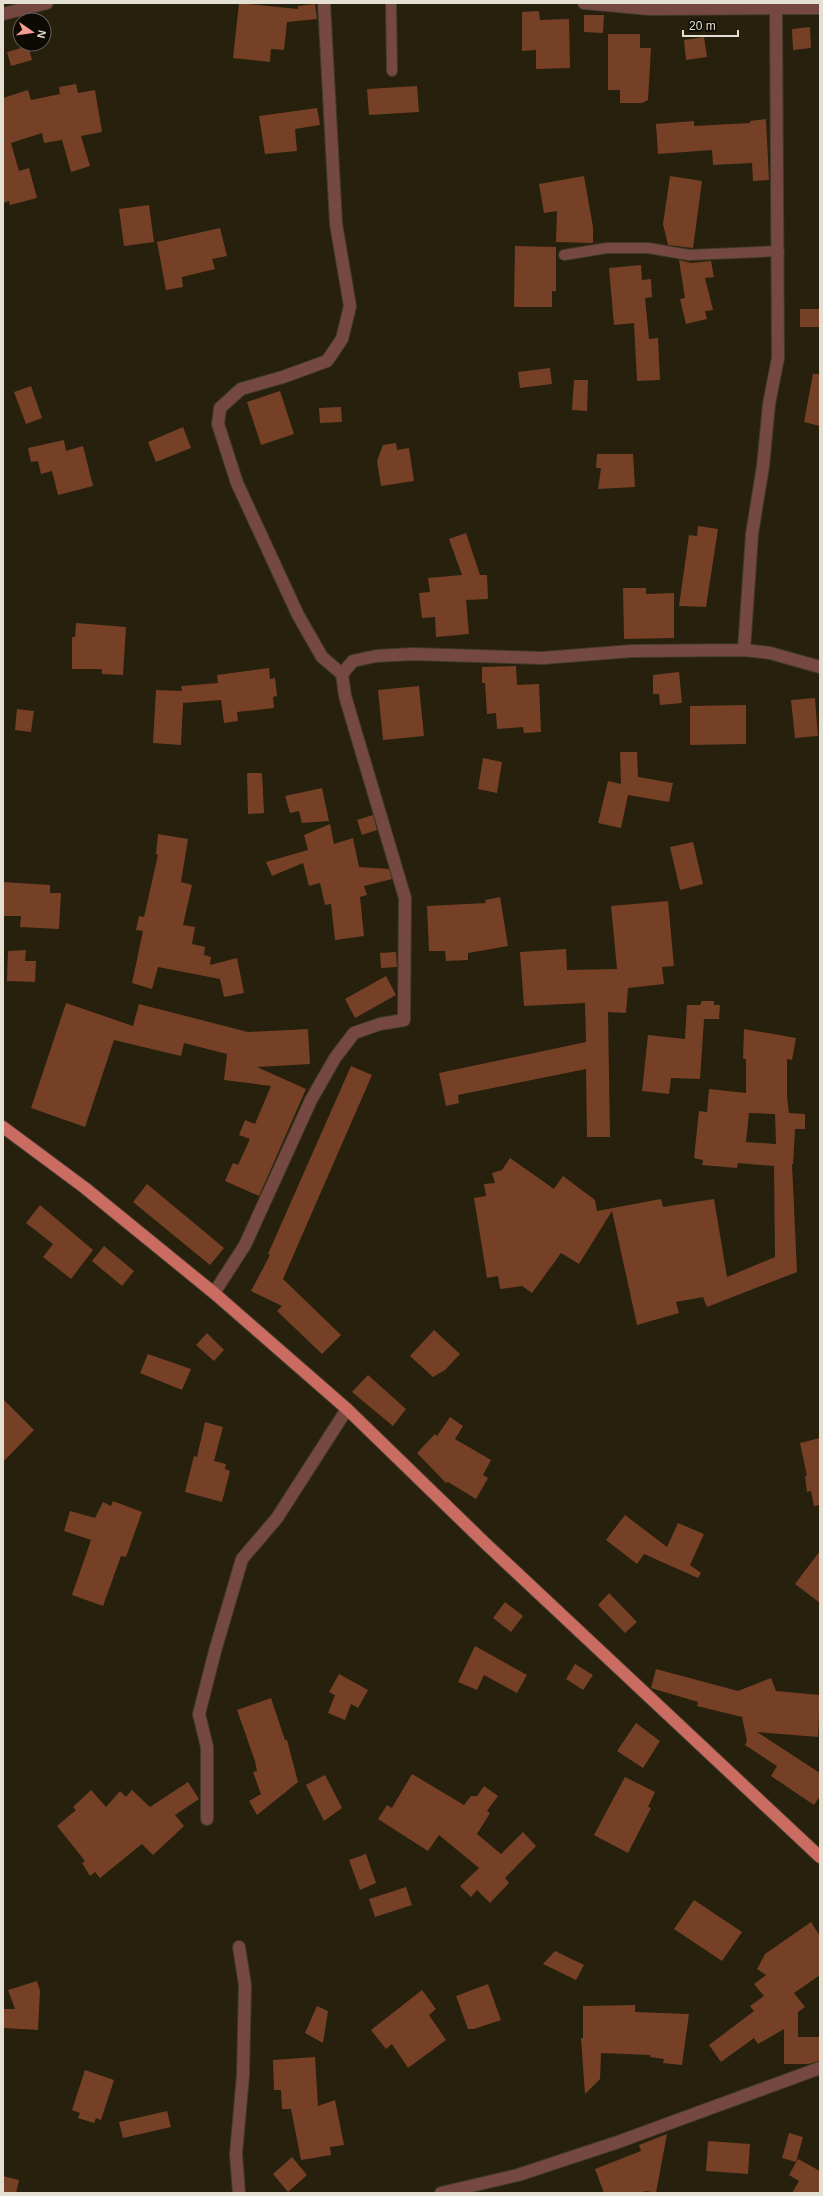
<svg xmlns="http://www.w3.org/2000/svg" width="823" height="2196" font-family="Helvetica,sans-serif">
<style>
.building{fill:#754026;fill-rule:evenodd}
.lines{fill:none;stroke-linecap:round;stroke-linejoin:round}
.lane-casing{stroke:#403b28;stroke-width:12}
.street-casing{stroke:#403b28;stroke-width:14}
.primary-casing{stroke:#403b28;stroke-width:14}
.lane{stroke:#764842;stroke-width:10}
.street{stroke:#764842;stroke-width:12}
.primary{stroke:#cb6c62;stroke-width:12}
</style>
<rect width="100%" height="100%" fill="#26200c"/>
<path class="building" d="M239,3L298,9V6L315,4L317,19L287,22L284,50L271,49L270,62L233,58Z
M539,11L540,20L569,19L570,68L536,69V50L522,51V12Z
M584,15H604L603,33L584,32Z
M810,27L811,48L793,50L792,29Z
M608,34H640V48H651L648,100L642,103H620V90H608Z
M704,37L707,57L686,60L684,40Z
M28,46L32,60L11,66L7,52Z
M76,84L78,93L95,90L102,132L81,136L90,166L71,172L62,140L44,143L42,133L11,143L19,171L29,168L37,198L10,205L9,201L3,203V98L28,90L31,100L60,94L59,87Z
M417,86L419,112L369,115L367,89Z
M317,108L320,125L295,129L297,151L265,154L259,116Z
M766,119L769,180L753,181L752,163L713,165L712,150L658,154L656,124L694,121V126L750,123V121Z
M584,176L593,227V243L556,242L557,211L544,213L539,184Z
M670,176L702,181L693,248L668,245L663,224Z
M149,205L154,242L124,246L119,209Z
M220,228L227,256L212,259L215,269L182,277L183,287L166,290L157,242Z
M515,246L556,247V291H552V307H514Z
M679,260L691,263L711,261L714,277L705,278L713,310L705,311L707,319L686,324L680,299L685,298Z
M641,265L642,280L651,279L652,297L645,298L649,339L658,338L660,380L637,381L634,323L614,325L609,268Z
M800,309H820V327H800Z
M550,368L552,384L520,388L518,372Z
M813,374H820V426L804,422Z
M574,380H588L587,411L572,410Z
M31,386L42,418L26,424L14,392Z
M280,391L294,434L261,445L247,402Z
M341,407L342,422L320,423L319,408Z
M183,427L191,448L156,462L148,442Z
M64,440L66,451L83,446L93,486L58,495L52,471L41,474L38,461L31,462L28,448Z
M396,443L397,450L409,448L414,481L381,486L377,461L383,445Z
M597,454H633L635,487L598,489L601,468H596Z
M698,526L718,529L706,607L679,606L689,535L697,536Z
M466,533L480,575H487L488,599L466,600L469,634L436,637L435,617L422,618L419,593L430,592L428,578L462,575L449,539Z
M623,588H646V594L674,593V638L624,639Z
M76,623L126,627L123,675L102,674V669H72V637H75Z
M516,666L517,685L539,684L541,732L524,733L523,727L497,729L496,713L487,714L485,683H482V667Z
M269,668L270,679L275,678L277,696L273,697L274,708L237,712L238,721L224,723L221,700L183,703L181,745L153,743L156,690L182,691L181,686L218,683L217,675Z
M679,672L682,703L660,705L659,694H653V675Z
M419,686L424,736L383,740L378,690Z
M815,698L818,736L795,738L791,700Z
M746,705V744L690,745V706Z
M17,709L34,711L31,732L15,730Z
M620,752H637L638,777L673,783L669,802L628,795L621,828L598,823L608,781L621,784Z
M483,758L502,762L497,793L478,789Z
M247,773H262L264,813L248,814Z
M322,788L329,821L302,823L299,811L290,813L285,796Z
M373,815L377,830L362,835L357,820Z
M330,824L334,844L353,838L359,867L389,869L392,879L364,886L367,895L360,897L364,936L335,940L331,904L325,905L320,883L309,886L303,863L272,876L266,862L308,850L304,835Z
M158,834L188,839L181,882L192,885L183,925L195,927L192,944L205,947L204,955L211,957L210,965L237,958L244,993L224,997L220,979L158,967L152,989L132,983L143,931L136,930L139,916L144,917L158,855L156,854Z
M693,842L703,884L680,890L670,847Z
M3,882L50,885V893H61L59,929L20,927L21,916H3Z
M500,897L508,946L468,953V960L446,961L445,951H429L427,906L486,903L485,900Z
M668,901L674,966L662,967L664,984L628,988L626,1013L608,1012L610,1137H587L586,1069L458,1095L459,1103L446,1106L439,1073L586,1042L585,1003L524,1006L520,952L566,949L567,970L617,969L611,906Z
M26,950L25,961H36L35,982L7,981L8,951Z
M396,952L397,967L381,968L380,953Z
M386,976L396,995L355,1018L345,999Z
M702,1001H714V1005H720L719,1019H704L700,1079L671,1078L669,1094L642,1091L648,1035L685,1039L687,1005H700Z
M66,1003L133,1026L139,1004L248,1032L308,1029L310,1064L257,1067L306,1089L259,1196L225,1181L233,1163L238,1165L250,1139L239,1135L245,1120L255,1124L271,1086L224,1080L227,1054L184,1043L181,1056L114,1040L85,1127L31,1108Z
M744,1029L796,1038L792,1060L787,1059V1097L789,1113L805,1114V1129H795L793,1164H792L797,1272L707,1307L703,1297L676,1302L679,1313L637,1325L612,1211L579,1264L561,1253L532,1293L522,1286L500,1289L498,1276L487,1278L474,1198L486,1196L484,1184L495,1183L492,1173L502,1170L510,1158L554,1189L563,1176L595,1200L597,1211L661,1199L663,1207L714,1199L727,1277L775,1257L774,1166L738,1163L737,1168L702,1165L703,1160L694,1158L699,1111L707,1112L709,1089L746,1093V1059H743ZM749,1113L775,1114L776,1144L746,1142Z
M351,1066L372,1075L283,1279L341,1335L322,1354L277,1311L282,1306L251,1291L270,1255L268,1254Z
M147,1184L224,1248L210,1265L133,1202Z
M40,1205L93,1250L71,1279L43,1257L53,1244L26,1223Z
M104,1246L134,1271L122,1286L92,1261Z
M434,1330L460,1354L445,1370L433,1377L410,1356Z
M207,1333L224,1350L214,1361L196,1345Z
M148,1354L191,1369L182,1390L140,1373Z
M368,1375L406,1409L393,1426L352,1392Z
M3,1399L34,1430L3,1462Z
M450,1417L463,1426L455,1439L491,1460L483,1475L488,1478L476,1499L448,1482L446,1483L417,1453L435,1434L437,1436Z
M205,1422L223,1427L214,1461L226,1464L225,1469L230,1471L222,1502L185,1492L194,1456L197,1457Z
M820,1438V1505L814,1506L811,1491L807,1492L805,1476H807L800,1443Z
M113,1501L142,1512L126,1557L121,1556L103,1606L72,1595L91,1540L64,1531L70,1511L95,1518L103,1502L111,1506Z
M625,1515L667,1547L678,1523L704,1534L690,1565L701,1573L698,1578L644,1554L637,1564L606,1540Z
M820,1551V1603L795,1584Z
M609,1593L637,1622L625,1633L598,1605Z
M505,1602L523,1616L511,1632L493,1618Z
M475,1646L527,1675L517,1693L484,1675L477,1690L458,1682Z
M575,1664L593,1675L583,1690L566,1679Z
M656,1669L738,1691L771,1678L776,1691L820,1695L818,1737L757,1732L820,1773V1796L814,1805L771,1776L777,1766L745,1745L747,1741L742,1717L697,1706L698,1702L651,1688Z
M339,1674L368,1690L358,1708L351,1704L345,1720L328,1713L335,1695L329,1692Z
M271,1698L285,1740H287L298,1782L257,1815L249,1801L261,1794L253,1772L257,1771L255,1761L237,1710Z
M636,1723L660,1741L643,1768L617,1751Z
M412,1774L464,1805L471,1796H477L484,1786L498,1796L487,1811L490,1813L477,1834L501,1854L523,1832L536,1846L505,1878L509,1883L490,1903L477,1890L471,1897L460,1886L479,1868L439,1835L428,1851L378,1819L387,1805L392,1808Z
M325,1775L342,1808L324,1821L306,1785Z
M625,1777L655,1792L648,1807L651,1808L628,1853L594,1835Z
M188,1782L199,1799L175,1815L184,1826L153,1855L142,1844L100,1878L95,1872L90,1876L82,1863L85,1861L57,1826L76,1810L73,1807L91,1790L106,1807L120,1791L126,1797L132,1790L150,1807Z
M366,1854L376,1883L360,1890L349,1860Z
M406,1887L412,1905L375,1917L369,1899Z
M694,1900L742,1932L722,1961L674,1929Z
M811,1922L820,1936V1975L794,1993L805,2007L798,2012V2037H820V2061L808,2064H784V2029L758,2044L754,2038L721,2062L709,2045L754,2011L750,2006L764,1996L754,1984L766,1975L757,1969L765,1954Z
M555,1951L584,1965L576,1980L543,1964Z
M37,1981L40,1991L38,2030L3,2028V2009H15L8,1990Z
M488,1984L501,2020L474,2029H468L456,1996Z
M422,1990L436,2009L429,2015L446,2040L408,2068L392,2044L386,2049L371,2030Z
M635,2005V2012L689,2014L682,2065L663,2063L664,2059L650,2057V2055L601,2053L600,2079L585,2094L581,2038H583V2006Z
M317,2006L328,2011L323,2043L305,2033Z
M315,2057L318,2106L335,2100L344,2145L330,2147L331,2155L301,2160L291,2109H282L281,2090H274L273,2060Z
M85,2070L114,2080L101,2120L96,2118L94,2123L78,2118L80,2113L72,2110Z
M167,2111L171,2127L123,2138L119,2122Z
M789,2133L803,2137L796,2162L782,2158Z
M667,2134L656,2193L646,2191L641,2193H604L595,2169L641,2151L639,2145Z
M708,2141L750,2144L748,2174L706,2171Z
M292,2157L307,2175L288,2192L273,2174Z
M798,2159L820,2171V2193H792L799,2181L789,2175Z
M3,2176L19,2180L16,2193H3Z"/>
<g class="lines">
<defs>
<path id="lane" d="M391,3L392,71
M564,255L607,248H648L689,255L779,251"/>
<path id="street" d="M324,3L336,224L350,306L342,339L327,361L283,377L241,389L220,408L218,424L237,483L298,615L322,657L342,674
M584,3L650,9L820,8
M3,14L47,3
M744,650L752,534L763,466L769,404L778,358L776,10
M214,1293L245,1245L311,1100L335,1058L354,1033L380,1024L404,1020L405,898L345,696L342,674L353,661L376,656L413,654L543,658L632,651L744,650L770,653L820,667
M207,1819V1747L199,1714L215,1651L242,1559L277,1518L347,1409
M239,1947L245,1985L243,2075L236,2154L239,2193
M441,2193L518,2175L618,2142L820,2068"/>
<path id="primary" d="M3,1127L85,1188L214,1293L347,1409L485,1543L820,1857"/>
</defs>
<use href="#lane" class="lane-casing"/>
<use href="#street" class="street-casing"/>
<use href="#primary" class="primary-casing"/>
<use href="#lane" class="lane"/>
<use href="#street" class="street"/>
<use href="#primary" class="primary"/>
</g>
<rect width="823" height="2196" fill="none" stroke="#e3dfd3" stroke-width="8"/>
<g transform="translate(32 32) rotate(103)"><circle r="19" fill="#0c0a03" stroke="#625f56"/>
<path d="M0-3L7 15L0 10L-7 15Z" fill="#f59c93"/>
<text y="-6" font-size="11" font-weight="bold" text-anchor="middle" fill="#e3dfd3">N</text>
</g>
<path d="M683 30v6h55v-6" fill="none" stroke="#e3dfd3" stroke-width="2"/>
<text x="689" y="30" font-size="12" fill="#e3dfd3" stroke="#0c0a03" stroke-width="3" paint-order="stroke">20 m</text>
</svg>
